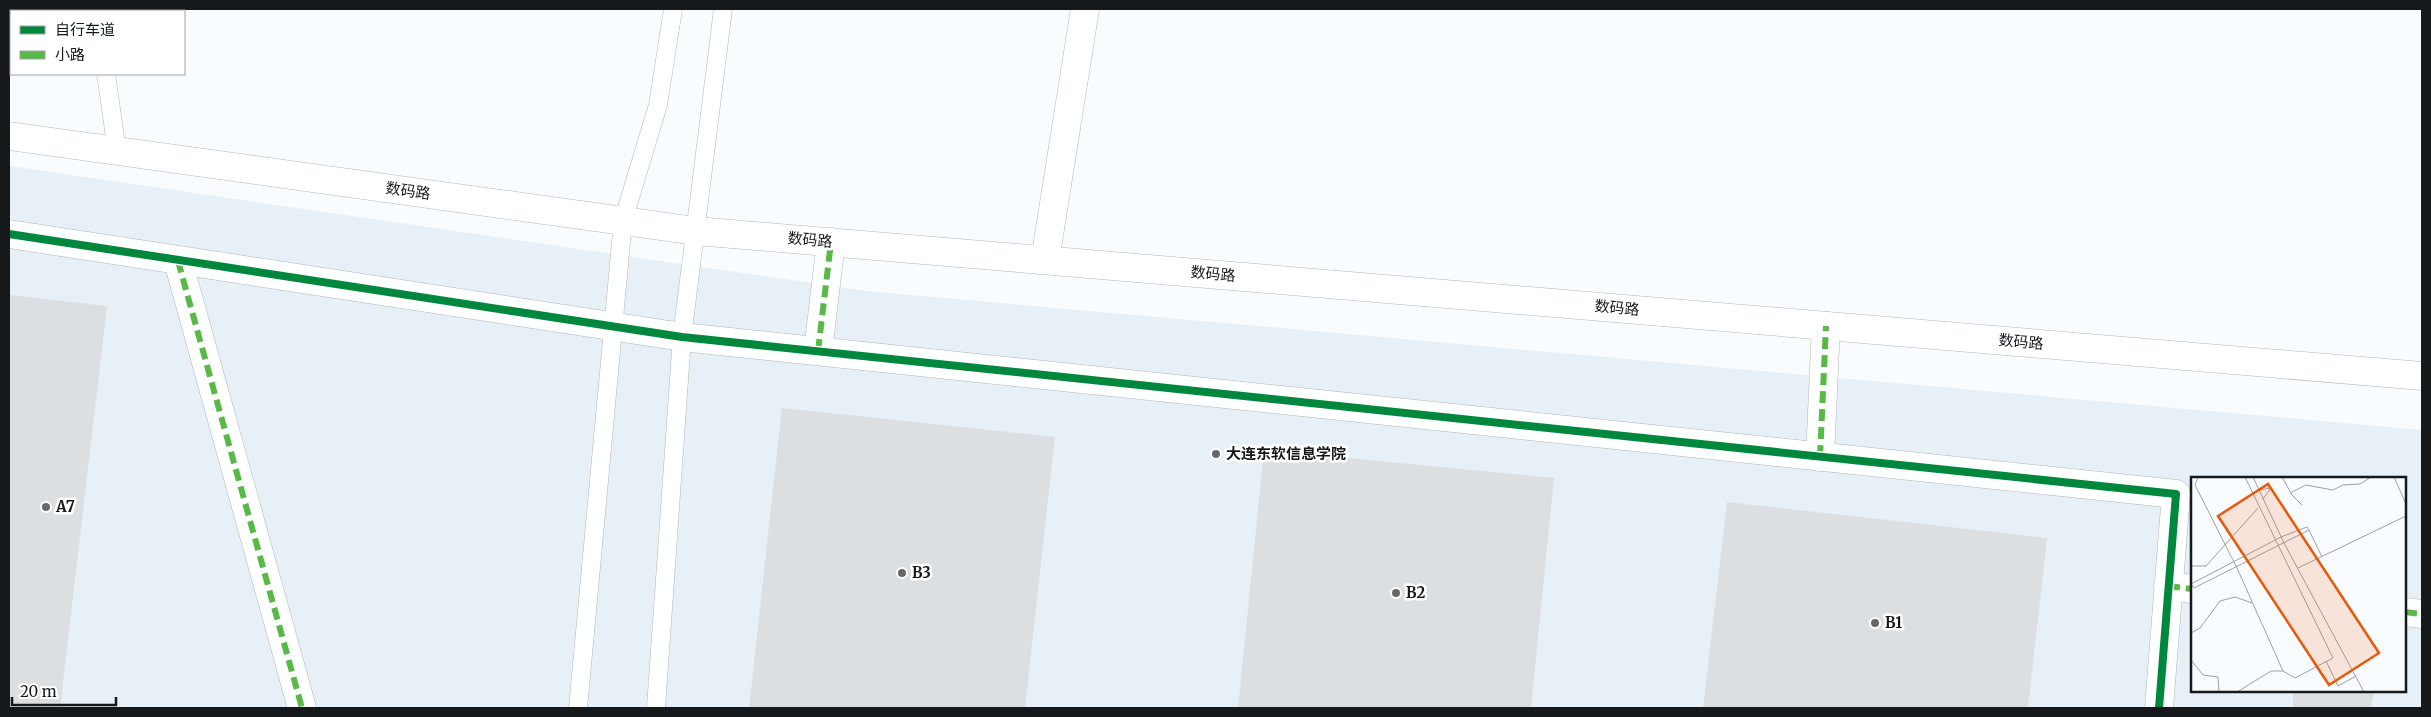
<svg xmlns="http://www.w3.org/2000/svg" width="2431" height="717" font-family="Merriweather,'Noto Sans SC',serif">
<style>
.built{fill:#e6f0f6;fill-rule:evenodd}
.building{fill:#dcdfe1}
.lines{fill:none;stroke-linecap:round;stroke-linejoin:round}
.lane-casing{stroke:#b4b7b9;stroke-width:19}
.street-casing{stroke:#b4b7b9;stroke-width:29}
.secondary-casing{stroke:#b4b7b9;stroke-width:29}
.lane{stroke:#feffff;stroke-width:18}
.street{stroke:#feffff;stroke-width:28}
.secondary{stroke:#feffff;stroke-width:28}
.quiet{stroke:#58b947;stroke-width:6;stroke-dasharray:12 6;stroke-linecap:butt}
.cycleway-casing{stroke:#fff;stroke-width:11}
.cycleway{stroke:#00873e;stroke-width:8}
.poi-dot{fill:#65686a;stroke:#fff;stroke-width:2}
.labels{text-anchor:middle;stroke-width:5;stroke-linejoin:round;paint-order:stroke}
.street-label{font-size:15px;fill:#15191b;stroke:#fff}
.poi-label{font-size:15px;font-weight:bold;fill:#15191b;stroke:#fff;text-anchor:start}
.inset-road{fill:none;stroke:#9ea1a3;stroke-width:1}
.view{fill:#e8590c;fill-opacity:0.15;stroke:#e8590c;stroke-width:2.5}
.inset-edge{fill:none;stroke:#15191b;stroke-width:2.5}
</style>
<rect width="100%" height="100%" fill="#f9fcfe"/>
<path class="built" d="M9,166L866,291L2422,430V708H9ZM2192,478H2405V691H2192Z"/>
<path class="building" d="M9,295L107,306L60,708H9Z
M782,408L1055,437L1025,708H749Z
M1264,450L1554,478L1531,708H1238Z
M1727,502L2047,538L2028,708H1703Z
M2293,691H2374L2371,708H2293Z"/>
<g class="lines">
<defs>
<path id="lane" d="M59,11L65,9
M9,64L11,58
M106,74L117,151
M578,708L623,221L658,105L673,9
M656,708L682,337L723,9"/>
<path id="street" d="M9,234L682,337L2176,494L2159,708
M1045,260L1085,9
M178,261L302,708
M818,351L831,242
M1820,457L1826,326
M2168,586L2192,589
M2405,612L2422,614"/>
<path id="secondary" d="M9,136L696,231L2422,376"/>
</defs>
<use href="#lane" class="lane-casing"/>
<use href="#street" class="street-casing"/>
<use href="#secondary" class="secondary-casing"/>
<use href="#lane" class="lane"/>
<use href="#street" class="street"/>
<use href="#secondary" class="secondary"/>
<path class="quiet" d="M178,261L302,708
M818,351L831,242
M1820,457L1826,326
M2168,586L2192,589
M2405,612L2422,614"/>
<defs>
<path id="cycleway" d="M9,234L682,337L2176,494L2159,708"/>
</defs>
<use href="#cycleway" class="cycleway-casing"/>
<use href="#cycleway" class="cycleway"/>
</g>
<g class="poi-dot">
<circle cx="1216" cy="454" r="5"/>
<circle cx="46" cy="507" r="5"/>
<circle cx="902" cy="573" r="5"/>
<circle cx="1396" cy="593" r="5"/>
<circle cx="1875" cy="623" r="5"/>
</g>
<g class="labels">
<g class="street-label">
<text transform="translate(408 191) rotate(8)" y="5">数码路</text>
<text transform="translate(810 240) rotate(5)" y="5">数码路</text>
<text transform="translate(1213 274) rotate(5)" y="5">数码路</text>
<text transform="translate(1617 308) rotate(5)" y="5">数码路</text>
<text transform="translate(2021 342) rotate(5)" y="5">数码路</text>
</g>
<g class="poi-label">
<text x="1226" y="459">大连东软信息学院</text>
<text x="56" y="512">A7</text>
<text x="912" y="578">B3</text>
<text x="1406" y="598">B2</text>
<text x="1885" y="628">B1</text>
</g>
</g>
<g transform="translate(2191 477)">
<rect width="215" height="215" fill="#f9fcfe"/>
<path class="inset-road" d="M7,0L4,8L46,91L92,194L104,201L142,181L54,0M62,0L93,66L173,215M91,0L101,18L111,28M203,0L215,27M68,13L80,11L72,22M99,16L115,8L142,13L152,8L169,7L180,0M0,89H15L67,31M107,91L215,39M0,107L3,111L118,53L131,80M0,107L90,60L116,50L118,53M0,156L9,151L29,124L44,120L61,126M0,183L12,198L27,200L28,215M135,184L147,209L165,199M46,215L80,194H92"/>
<path class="view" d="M77,7L188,176L138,208L27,39Z"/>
<rect width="215" height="215" class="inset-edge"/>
</g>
<rect width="2431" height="717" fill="none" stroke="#15191b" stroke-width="20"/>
<rect x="10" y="10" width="175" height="65" fill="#ffffff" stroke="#a1a3a4"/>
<rect x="20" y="26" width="25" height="8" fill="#00873e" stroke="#a1a3a4"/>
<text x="55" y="35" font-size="15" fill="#15191b">自行车道</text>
<rect x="20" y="51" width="25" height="8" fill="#58b947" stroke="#a1a3a4"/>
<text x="55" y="60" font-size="15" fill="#15191b">小路</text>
<path d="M12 697v8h104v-8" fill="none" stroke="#15191b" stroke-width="2.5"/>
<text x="20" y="697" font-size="15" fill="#15191b" stroke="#ffffff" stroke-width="4" paint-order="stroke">20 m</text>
</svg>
